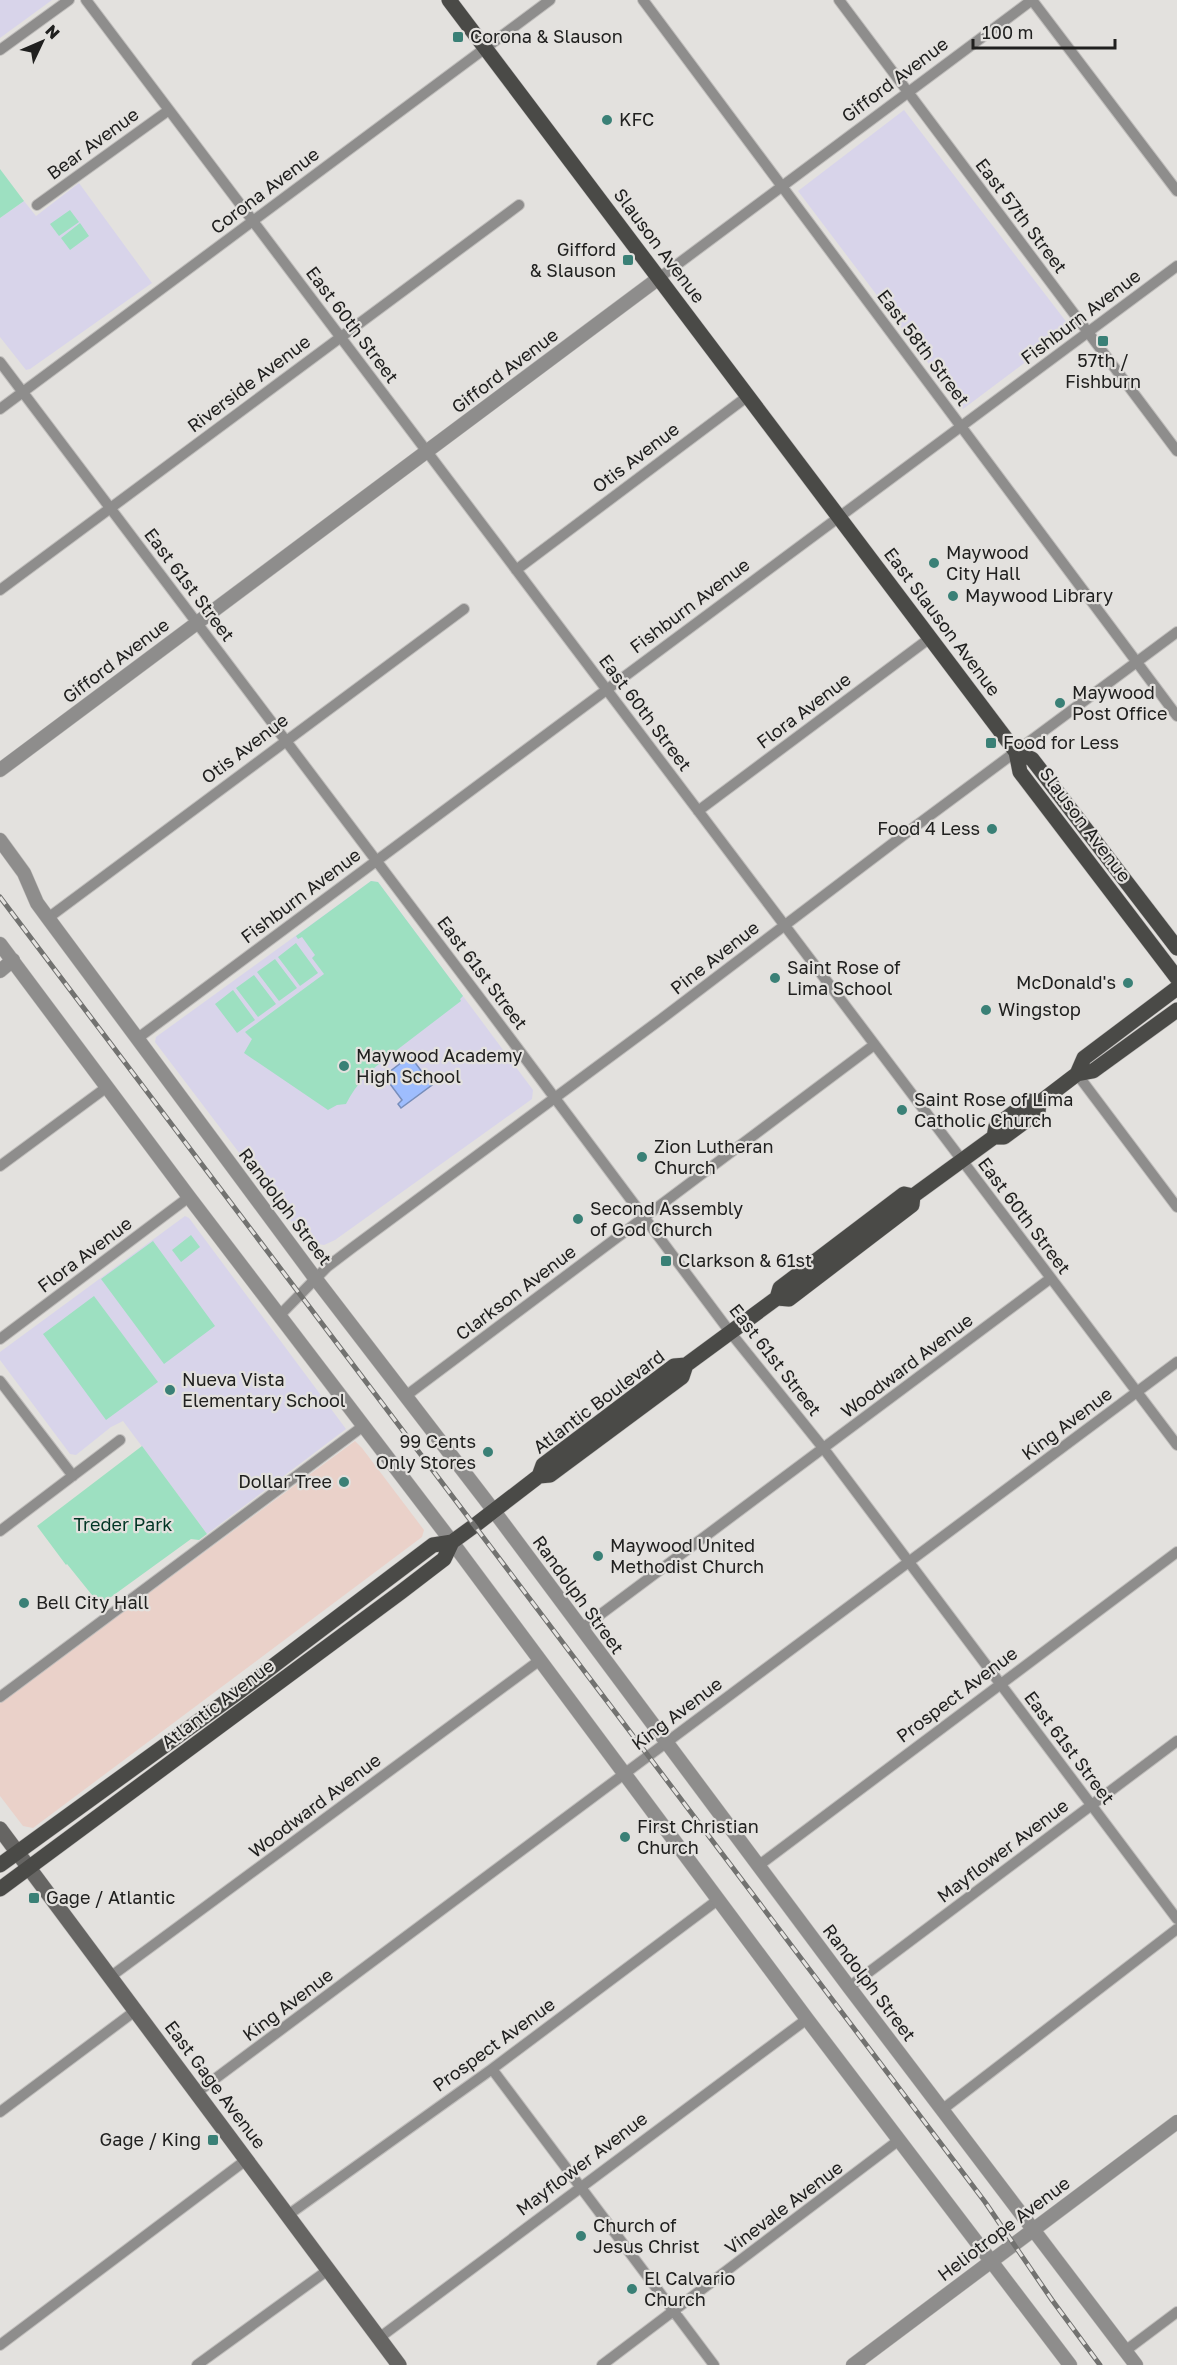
<svg xmlns="http://www.w3.org/2000/svg" width="1177" height="2365" font-family="'Golos Text',sans-serif">
<style>
.commercial{fill:#ead1c9}
.education{fill:#d8d4ea}
.green{fill:#9de0c1}
.water{fill:#9ebdfe;stroke:#788ebb;stroke-width:1.5}
.lines{fill:none;stroke-linecap:round;stroke-linejoin:round}
.minor-casing{stroke:#c0bebc;stroke-width:12}
.tertiary-casing{stroke:#c0bebc;stroke-width:15}
.secondary-casing{stroke:#c0bebc;stroke-width:16}
.primary-casing{stroke:#c0bebc;stroke-width:16}
.minor{stroke:#8e8d8c;stroke-width:10}
.tertiary{stroke:#8e8d8c;stroke-width:14}
.secondary{stroke:#666563;stroke-width:15}
.primary{stroke:#4a4a47;stroke-width:15}
.rail-casing{stroke:#727270;stroke-width:5}
.rail{stroke:#e3e1de;stroke-width:3;stroke-dasharray:9;stroke-linecap:butt}
.poi-dot{fill:#3a8076;stroke:#e3e1de;stroke-width:2}
.labels{text-anchor:middle;stroke-width:4.5;stroke-linejoin:round;paint-order:stroke}
.poi-label{font-size:18px;fill:#20201f;stroke:#e3e1de;text-anchor:start}
.street-label{font-size:18px;fill:#20201f;stroke:#e3e1de}
.park-label{font-size:18px;fill:#013524;stroke:#e3e1de}
</style>
<rect width="100%" height="100%" fill="#e3e1de"/>
<path class="commercial" d="M355,1441L362,1448L424,1530L422,1537L33,1828L23,1826L0,1796V1703Z"/>
<path class="education" d="M0,0H52L0,38Z
M904,110L1071,328L963,409L798,191Z
M79,183L152,283L30,369L26,370L0,337V218L24,201L36,216Z
M371,881L378,882L533,1090L532,1099L335,1240L324,1245L312,1243L303,1237L155,1042L156,1037Z
M185,1216L189,1218L346,1429L207,1534L123,1421L111,1427L76,1455L70,1454L0,1360V1352Z"/>
<path class="green" d="M0,169L24,201L0,218Z
M70,210L79,222L59,236L50,224Z
M80,223L89,236L70,250L61,238Z
M371,881L378,882L463,996L460,999L461,1001L393,1053L391,1050L388,1053L389,1056C371,1070 357,1082 346,1104L337,1105L328,1110L244,1053L252,1039L245,1032L324,974L312,958L315,955L302,937L298,939L296,936Z
M296,943L318,973L300,986L278,957Z
M275,959L297,988L279,1001L257,972Z
M254,975L276,1004L258,1017L236,988Z
M233,990L255,1020L237,1033L215,1004Z
M191,1235L200,1247L181,1262L172,1250Z
M153,1241L215,1326L164,1364L101,1279Z
M94,1296L158,1382L106,1420L43,1334Z
M142,1446L207,1534L199,1540L191,1539L100,1605L67,1564L66,1565L37,1526Z"/>
<path class="water" d="M410,1056L432,1085L401,1108L398,1104L402,1100L384,1076Z"/>
<g class="lines">
<defs>
<path id="minor" d="M86,0L1177,1445
M643,0L1177,716
M839,0L1177,451
M1032,0L1177,191
M0,50L69,0
M37,205L169,110
M659,278L1032,0
M0,362L489,1010L730,1332L824,1449L1177,1919
M0,409L550,0
M516,570L748,396
M0,590L519,205
M698,811L930,638
M48,918L464,609
M138,1038L1177,266
M1077,1074L1177,1207
M0,1166L107,1087
M279,1316L327,1267L352,1248L660,1020L909,831L1177,632
M0,1339L189,1197
M0,1381L73,1476
M407,1395L874,1045
M0,1531L120,1440
M581,1629L1051,1278
M0,1697L362,1427
M758,1866L1177,1552
M110,1977L540,1660
M849,1987L1177,1741
M492,2069L714,2365
M196,2093L1177,1362
M943,2109L1177,1929
M0,2112L135,2011
M288,2215L492,2069L719,1899
M379,2338L807,2019
M0,2345L246,2160
M1125,2351L1177,2312
M197,2365L328,2270
M602,2365L899,2140"/>
<path id="tertiary" d="M0,770L659,278
M0,840L24,873L37,903L48,918L315,1278L494,1511L849,1987L1136,2365
M0,944L189,1197L452,1542L807,2019L1070,2365
M0,971L13,960
M853,2365L1177,2122"/>
<path id="secondary" d="M0,1829L399,2365"/>
<path id="primary" d="M449,0L1016,752L1020,772L1177,978
M1016,752L1032,759L1177,948
M1077,1074L1084,1058L1177,988
M994,1137H1004L1038,1112L1039,1103
M777,1298L789,1299L912,1205L913,1196L994,1137L996,1126L1029,1101L1039,1103L1077,1074L1093,1071L1177,1010
M539,1476L550,1475L682,1377L686,1365
M0,1865L240,1691L433,1545L452,1542L474,1526L539,1476L543,1465L674,1366L686,1365L777,1298L780,1288L904,1194L913,1196
M0,1889L401,1592L444,1559L452,1542"/>
</defs>
<use href="#minor" class="minor-casing"/>
<use href="#tertiary" class="tertiary-casing"/>
<use href="#secondary" class="secondary-casing"/>
<use href="#primary" class="primary-casing"/>
<use href="#minor" class="minor"/>
<use href="#tertiary" class="tertiary"/>
<use href="#secondary" class="secondary"/>
<use href="#primary" class="primary"/>
<defs>
<path id="rail" d="M0,897L985,2202L1052,2300L1100,2365"/>
</defs>
<use href="#rail" class="rail-casing"/>
<use href="#rail" class="rail"/>
</g>
<g class="poi-dot">
<rect x="452" y="31" width="12" height="12" rx="3"/>
<circle cx="607" cy="120" r="6"/>
<rect x="622" y="254" width="12" height="12" rx="3"/>
<rect x="1097" y="335" width="12" height="12" rx="3"/>
<circle cx="934" cy="563" r="6"/>
<circle cx="953" cy="596" r="6"/>
<circle cx="1060" cy="703" r="6"/>
<rect x="985" y="737" width="12" height="12" rx="3"/>
<circle cx="992" cy="829" r="6"/>
<circle cx="775" cy="978" r="6"/>
<circle cx="1128" cy="983" r="6"/>
<circle cx="986" cy="1010" r="6"/>
<circle cx="344" cy="1066" r="6"/>
<circle cx="902" cy="1110" r="6"/>
<circle cx="642" cy="1157" r="6"/>
<circle cx="578" cy="1219" r="6"/>
<rect x="660" y="1255" width="12" height="12" rx="3"/>
<circle cx="170" cy="1390" r="6"/>
<circle cx="488" cy="1452" r="6"/>
<circle cx="344" cy="1482" r="6"/>
<circle cx="598" cy="1556" r="6"/>
<circle cx="24" cy="1603" r="6"/>
<circle cx="625" cy="1837" r="6"/>
<rect x="28" y="1892" width="12" height="12" rx="3"/>
<rect x="207" y="2134" width="12" height="12" rx="3"/>
<circle cx="581" cy="2236" r="6"/>
<circle cx="632" cy="2289" r="6"/>
</g>
<g class="labels">
<g class="poi-label">
<text x="470" y="43">Corona &amp; Slauson</text>
<text x="619" y="126">KFC</text>
<text x="616" y="256" text-anchor="end">Gifford<tspan x="616" dy="21">&amp; Slauson</tspan></text>
<text x="1103" y="367" text-anchor="middle">57th /<tspan x="1103" dy="21">Fishburn</tspan></text>
<text x="946" y="559">Maywood<tspan x="946" dy="21">City Hall</tspan></text>
<text x="965" y="602">Maywood Library</text>
<text x="1072" y="699">Maywood<tspan x="1072" dy="21">Post Office</tspan></text>
<text x="1003" y="749">Food for Less</text>
<text x="980" y="835" text-anchor="end">Food 4 Less</text>
<text x="787" y="974">Saint Rose of<tspan x="787" dy="21">Lima School</tspan></text>
<text x="1116" y="989" text-anchor="end">McDonald's</text>
<text x="998" y="1016">Wingstop</text>
<text x="356" y="1062">Maywood Academy<tspan x="356" dy="21">High School</tspan></text>
<text x="914" y="1106">Saint Rose of Lima<tspan x="914" dy="21">Catholic Church</tspan></text>
<text x="654" y="1153">Zion Lutheran<tspan x="654" dy="21">Church</tspan></text>
<text x="590" y="1215">Second Assembly<tspan x="590" dy="21">of God Church</tspan></text>
<text x="678" y="1267">Clarkson &amp; 61st</text>
<text x="182" y="1386">Nueva Vista<tspan x="182" dy="21">Elementary School</tspan></text>
<text x="476" y="1448" text-anchor="end">99 Cents<tspan x="476" dy="21">Only Stores</tspan></text>
<text x="332" y="1488" text-anchor="end">Dollar Tree</text>
<text x="610" y="1552">Maywood United<tspan x="610" dy="21">Methodist Church</tspan></text>
<text x="36" y="1609">Bell City Hall</text>
<text x="637" y="1833">First Christian<tspan x="637" dy="21">Church</tspan></text>
<text x="46" y="1904">Gage / Atlantic</text>
<text x="201" y="2146" text-anchor="end">Gage / King</text>
<text x="593" y="2232">Church of<tspan x="593" dy="21">Jesus Christ</tspan></text>
<text x="644" y="2285">El Calvario<tspan x="644" dy="21">Church</tspan></text>
</g>
<g class="street-label">
<text transform="translate(895 80) rotate(-37)" y="6">Gifford Avenue</text>
<text transform="translate(93 144) rotate(-36)" y="6">Bear Avenue</text>
<text transform="translate(265 191) rotate(-37)" y="6">Corona Avenue</text>
<text transform="translate(1021 216) rotate(53)" y="6">East 57th Street</text>
<text transform="translate(659 246) rotate(53)" y="6">Slauson Avenue</text>
<text transform="translate(1081 317) rotate(-37)" y="6">Fishburn Avenue</text>
<text transform="translate(352 325) rotate(53)" y="6">East 60th Street</text>
<text transform="translate(923 348) rotate(53)" y="6">East 58th Street</text>
<text transform="translate(505 371) rotate(-37)" y="6">Gifford Avenue</text>
<text transform="translate(249 384) rotate(-37)" y="6">Riverside Avenue</text>
<text transform="translate(636 458) rotate(-37)" y="6">Otis Avenue</text>
<text transform="translate(189 585) rotate(53)" y="6">East 61st Street</text>
<text transform="translate(690 606) rotate(-37)" y="6">Fishburn Avenue</text>
<text transform="translate(942 622) rotate(53)" y="6">East Slauson Avenue</text>
<text transform="translate(116 661) rotate(-37)" y="6">Gifford Avenue</text>
<text transform="translate(804 711) rotate(-37)" y="6">Flora Avenue</text>
<text transform="translate(645 713) rotate(53)" y="6">East 60th Street</text>
<text transform="translate(245 749) rotate(-37)" y="6">Otis Avenue</text>
<text transform="translate(1085 825) rotate(53)" y="6">Slauson Avenue</text>
<text transform="translate(301 896) rotate(-37)" y="6">Fishburn Avenue</text>
<text transform="translate(715 958) rotate(-38)" y="6">Pine Avenue</text>
<text transform="translate(482 973) rotate(53)" y="6">East 61st Street</text>
<text transform="translate(285 1207) rotate(53)" y="6">Randolph Street</text>
<text transform="translate(1024 1216) rotate(53)" y="6">East 60th Street</text>
<text transform="translate(85 1255) rotate(-37)" y="6">Flora Avenue</text>
<text transform="translate(516 1293) rotate(-37)" y="6">Clarkson Avenue</text>
<text transform="translate(775 1360) rotate(52)" y="6">East 61st Street</text>
<text transform="translate(907 1366) rotate(-37)" y="6">Woodward Avenue</text>
<text transform="translate(599 1402) rotate(-37)" y="6">Atlantic Boulevard</text>
<text transform="translate(1067 1424) rotate(-37)" y="6">King Avenue</text>
<text transform="translate(578 1595) rotate(54)" y="6">Randolph Street</text>
<text transform="translate(957 1695) rotate(-37)" y="6">Prospect Avenue</text>
<text transform="translate(218 1704) rotate(-37)" y="6">Atlantic Avenue</text>
<text transform="translate(677 1714) rotate(-37)" y="6">King Avenue</text>
<text transform="translate(1069 1748) rotate(53)" y="6">East 61st Street</text>
<text transform="translate(315 1806) rotate(-37)" y="6">Woodward Avenue</text>
<text transform="translate(1003 1851) rotate(-37)" y="6">Mayflower Avenue</text>
<text transform="translate(869 1983) rotate(53)" y="6">Randolph Street</text>
<text transform="translate(288 2005) rotate(-37)" y="6">King Avenue</text>
<text transform="translate(494 2045) rotate(-36)" y="6">Prospect Avenue</text>
<text transform="translate(215 2085) rotate(53)" y="6">East Gage Avenue</text>
<text transform="translate(582 2164) rotate(-37)" y="6">Mayflower Avenue</text>
<text transform="translate(784 2208) rotate(-37)" y="6">Vinevale Avenue</text>
<text transform="translate(1004 2229) rotate(-37)" y="6">Heliotrope Avenue</text>
</g>
<g class="park-label">
<text x="123" y="1531">Treder Park</text>
</g>
</g>
<g transform="translate(42 42) rotate(46)" stroke="#e3e1de" stroke-width="4.5" paint-order="stroke">
<path d="M0-4.5L10 22L0 15L-10 22Z" fill="#20201f"/>
<text y="-9" font-size="16" font-weight="bold" text-anchor="middle" fill="#20201f">N</text>
</g>
<path d="M973 39v9h142v-9" fill="none" stroke="#20201f" stroke-width="3"/>
<text x="982" y="39" font-size="18" fill="#20201f" stroke="#e3e1de" stroke-width="4.5" paint-order="stroke">100 m</text>
</svg>
